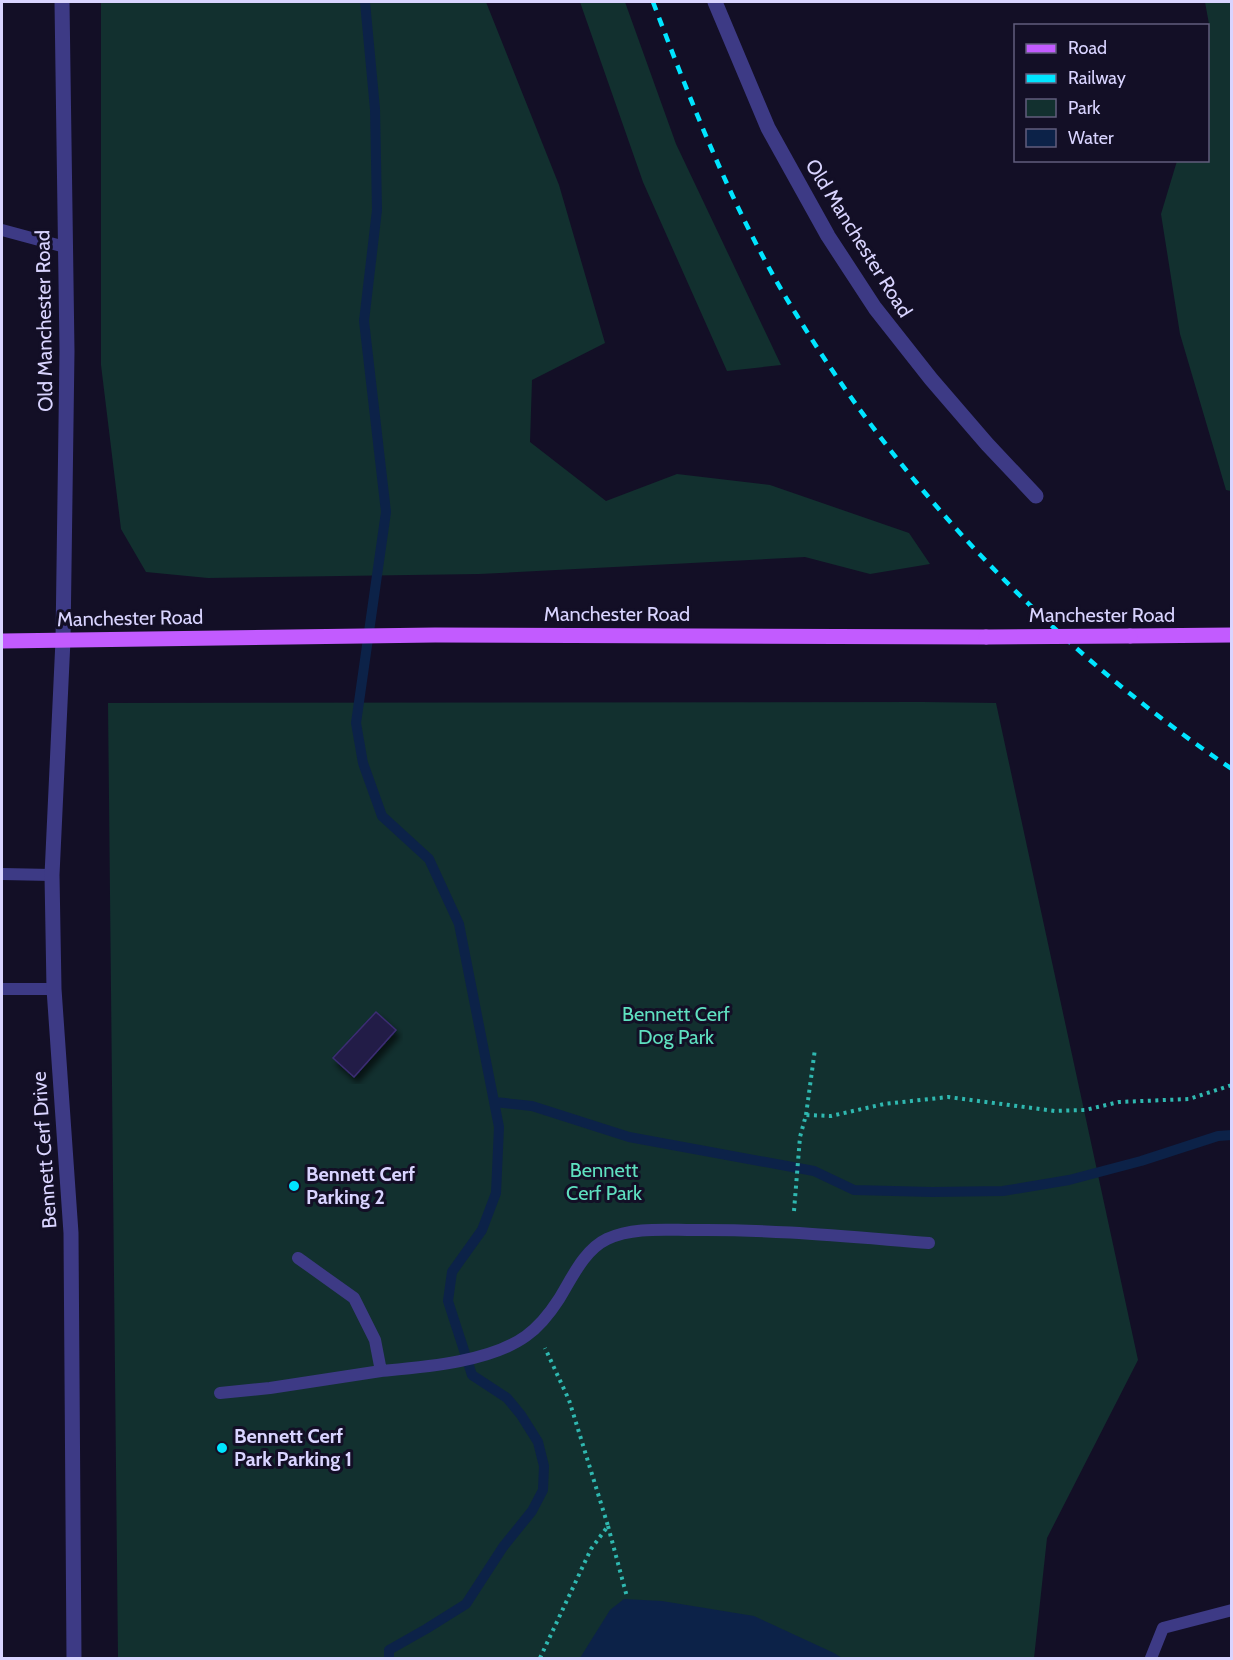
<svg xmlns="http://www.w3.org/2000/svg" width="1233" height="1660" font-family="Cabin,sans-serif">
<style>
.green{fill:#12302f}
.water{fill:#0c2248}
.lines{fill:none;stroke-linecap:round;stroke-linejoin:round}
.stream{stroke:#0c2248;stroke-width:10}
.building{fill:#241b47;stroke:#3b2d73;stroke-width:1.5;filter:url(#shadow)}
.path{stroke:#2fb8b0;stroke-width:4;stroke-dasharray:3 4.5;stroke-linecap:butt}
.service{stroke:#3d3a85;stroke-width:12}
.minor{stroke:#3d3a85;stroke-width:15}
.tertiary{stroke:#3d3a85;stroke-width:15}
.primary{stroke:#c25bff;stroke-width:15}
.rail{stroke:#00e5ff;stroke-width:4.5;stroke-dasharray:9 8;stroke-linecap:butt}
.primary-bridge{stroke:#c25bff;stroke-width:15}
.poi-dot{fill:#00e5ff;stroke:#130f26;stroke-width:2}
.labels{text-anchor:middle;stroke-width:6;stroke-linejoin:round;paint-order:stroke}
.street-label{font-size:20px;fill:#d9d4ff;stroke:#130f26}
.park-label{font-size:20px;fill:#5fe0c0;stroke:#130f26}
.poi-label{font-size:20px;font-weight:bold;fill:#d9d4ff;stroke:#130f26;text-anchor:start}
</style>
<defs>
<filter id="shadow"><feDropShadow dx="3.5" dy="6" stdDeviation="3" flood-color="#0009"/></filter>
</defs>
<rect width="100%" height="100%" fill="#130f26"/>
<path class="green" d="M101,2H486L559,185L605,343L532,380L530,442L606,501L677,474L770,485L909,533L930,564L870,574L805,557L479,574L208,578L146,572L121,529L101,365Z
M580,2H625L676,144L781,365L727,371L643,182Z
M1205,2H1231V491L1226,490L1180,334L1161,214L1177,161L1208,160L1209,24Z
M922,702L996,703L1138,1360L1047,1538L1034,1658H118L108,703Z"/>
<path class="water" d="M624,1599L662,1601L754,1616L834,1653L842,1658H580L610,1610Z"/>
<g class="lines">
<path class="stream" d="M365,2L375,109L377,210L364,321L386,512L356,723L363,763L382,816L429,859L459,924L499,1127L496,1193L482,1230L452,1272L448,1301L472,1375L507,1398L521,1415L538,1442L544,1466L543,1490L532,1511L503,1547L466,1604L426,1629L389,1650V1658
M495,1102L532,1106L629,1137L814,1171L854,1190L932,1192L1003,1191L1069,1180L1141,1161L1218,1136L1232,1135"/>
</g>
<path class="building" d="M376,1012L396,1030L354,1077L333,1058Z"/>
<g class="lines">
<path class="path" d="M806,1115L815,1049
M794,1211L800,1137L806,1115L831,1116L884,1104L948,1097L1055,1111L1085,1110L1119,1102L1189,1099L1232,1085
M608,1526L627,1597
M540,1658L591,1549L608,1526L569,1400L545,1348"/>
<path class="service" d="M2,230L65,247
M2,874L52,875
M2,989H54
M381,1371C424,1367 490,1362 526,1336C540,1326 550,1313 559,1299C572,1278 584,1250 607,1239C633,1227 664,1230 693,1230C772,1229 851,1237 929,1243
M220,1393L270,1388L381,1371L375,1340L354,1298L298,1258
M1151,1658L1163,1628L1232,1610"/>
<path class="minor" d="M715,2L768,128L828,236L875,308L931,379L987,444L1036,496
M63,640L52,875L54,989L71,1233L74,1658"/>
<path class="tertiary" d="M62,2L67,351L63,640"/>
<path class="primary" d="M1130,636L1232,635
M2,641L435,635L986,637"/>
<path class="rail" d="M653,2C693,107 736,218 796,314C906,494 1057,651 1232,769"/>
<path class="primary-bridge" d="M986,637L1130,636"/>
</g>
<g class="poi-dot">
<circle cx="294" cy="1186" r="6"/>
<circle cx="222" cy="1448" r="6"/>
</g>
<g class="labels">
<g class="street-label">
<text transform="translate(859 238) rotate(58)" y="7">Old Manchester Road</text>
<text transform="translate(44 321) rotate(-91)" y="7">Old Manchester Road</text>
<text x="617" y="621">Manchester Road</text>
<text x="1102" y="622">Manchester Road</text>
<text transform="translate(130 618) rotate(-1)" y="7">Manchester Road</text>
<text transform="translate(44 1150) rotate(-94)" y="7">Bennett Cerf Drive</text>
</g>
<g class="park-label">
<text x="676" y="1021">Bennett Cerf<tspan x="676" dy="23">Dog Park</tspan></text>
<text x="604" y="1177">Bennett<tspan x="604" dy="23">Cerf Park</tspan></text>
</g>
<g class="poi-label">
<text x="306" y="1181">Bennett Cerf<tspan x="306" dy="23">Parking 2</tspan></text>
<text x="234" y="1443">Bennett Cerf<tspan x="234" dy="23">Park Parking 1</tspan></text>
</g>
</g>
<rect width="1233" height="1660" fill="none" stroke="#d9d4ff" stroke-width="6"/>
<rect x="1014" y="24" width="195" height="138" fill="#130f26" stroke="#625e7d" stroke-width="1.5"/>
<rect x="1026" y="44" width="30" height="9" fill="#c25bff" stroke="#625e7d" stroke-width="1.5"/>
<text x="1068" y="54" font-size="18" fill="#d9d4ff">Road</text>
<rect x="1026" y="74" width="30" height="9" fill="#00e5ff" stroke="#625e7d" stroke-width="1.5"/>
<text x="1068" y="84" font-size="18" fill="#d9d4ff">Railway</text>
<rect x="1026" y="99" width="30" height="18" fill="#12302f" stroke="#625e7d" stroke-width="1.5"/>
<text x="1068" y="114" font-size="18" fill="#d9d4ff">Park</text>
<rect x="1026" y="129" width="30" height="18" fill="#0c2248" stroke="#625e7d" stroke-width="1.5"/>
<text x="1068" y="144" font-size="18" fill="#d9d4ff">Water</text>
</svg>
